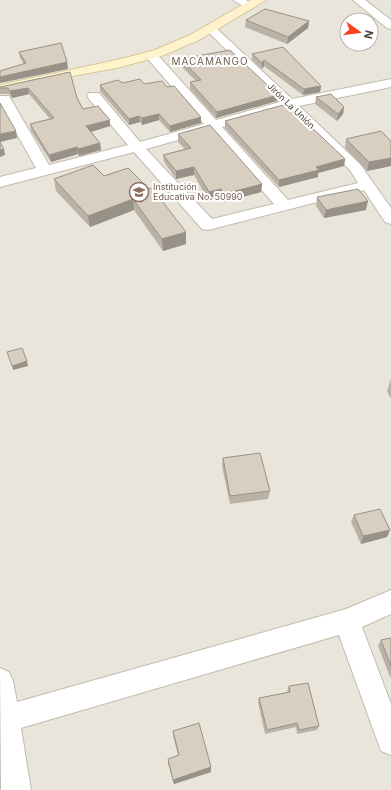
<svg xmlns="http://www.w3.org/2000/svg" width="391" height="790" font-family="Inter,sans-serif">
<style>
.residential{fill:#eae5da;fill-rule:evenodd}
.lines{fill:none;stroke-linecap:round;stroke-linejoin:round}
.street-casing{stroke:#c2bbae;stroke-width:2}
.secondary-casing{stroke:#d6c79b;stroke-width:2}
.street{fill:#fff;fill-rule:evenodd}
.secondary{fill:#fff3cd;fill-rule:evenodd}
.wall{fill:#bab2a6}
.shaded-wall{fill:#979187}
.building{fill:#d8cfc1;stroke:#979187}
.labels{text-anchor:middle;stroke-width:4;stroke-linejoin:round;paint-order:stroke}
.far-street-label{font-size:9px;fill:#4b4439;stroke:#fff}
.far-education-label{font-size:9px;fill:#785e54;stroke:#fff;text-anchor:start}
.far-quarter-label{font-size:10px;letter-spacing:1px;fill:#6e6250;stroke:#fff}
</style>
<rect width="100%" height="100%" fill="#f6f3ec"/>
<path class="residential" d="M0,0H391V790H0ZM347,20H371V44H347Z"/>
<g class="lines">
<defs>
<path id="street" d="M233,0H246L254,6L248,9Z
M353,0H365L391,20V29L387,28Z
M211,26L215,27L292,99L391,79V87L299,106L360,164L391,208V224L385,222L364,190L208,230L202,229L134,152L0,187V177L36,168L0,104V96H9L49,165L128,145L89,99L87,96L89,93H99L140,142L204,124L147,58L145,55L147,52H155L216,120L280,102L207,31L205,29ZM287,109L350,170L358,183L288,200L222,127ZM210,131L274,204L212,219L146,149Z
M391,590V614L362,627L391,704V755L381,751L339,635L21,728L31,790H1L0,668L9,672L13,681L17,702L346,609Z"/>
<path id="secondary" d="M251,0H266L199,40L164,55L121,67L68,77L0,93V85L121,59L155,50L190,35Z"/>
</defs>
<use href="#street" class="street-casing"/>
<use href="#secondary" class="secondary-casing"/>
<use href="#street" class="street"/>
<use href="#secondary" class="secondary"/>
</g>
<path class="wall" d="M246,20L309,21L308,28L287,44L245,27Z
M19,52L67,62L68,69L24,64L20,58Z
M252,54L321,86L320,92L303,95L264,66L262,69L252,60Z
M181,59L277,101L216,118L190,89V82L196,81L181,66Z
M70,72L77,98L83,109L110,126L91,132L100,143L101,150L79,156L78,154L51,162L31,131L30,124L50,119L29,94L12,98L9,94H0V87Z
M123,83L167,87L201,123L170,132L159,120L142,125L140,122L129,125L100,91V85Z
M316,97L344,107L343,114L337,121L315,104Z
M225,121L345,159L344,166L318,173V177L279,187L225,128Z
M178,134L262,184L261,192L224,202L221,197L208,200L194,175L176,179L164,162L163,155L185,149L178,142Z
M346,139L391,141V166L367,171L345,148Z
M104,176L186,232V244L163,251L134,210L90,227L56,191L54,179Z
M317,197L366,210L324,218L316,206Z
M391,379V399L387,391Z
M223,458L270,491L268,499L230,504L222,466Z
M354,515L390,530L387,537L361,544L351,522Z
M391,638V677H390L378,646L381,640Z
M289,686L319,726L317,730L297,734L296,727L265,734L258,702L259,698L288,692L287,691Z
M173,731L211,767V772L174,784L168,764V759L178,755L173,736Z"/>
<path class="shaded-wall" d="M309,21L308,28L287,44L288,37Z
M264,60V66L262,69V63Z
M67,62L68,69L0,83V77Z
M321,86L320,92L303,95L304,89Z
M28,88L29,94L12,98L10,91Z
M278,95L277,101L216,118L217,112Z
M344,107L343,114L337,121L338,114Z
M159,114V120L142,125V118Z
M139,116L140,122L129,125V119Z
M201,117V123L170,132V126Z
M110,120V126L87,133L86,126Z
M16,131L17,138L0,142V134Z
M100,143L101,150L79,156L78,149Z
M77,147L78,154L51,162L49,155Z
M4,149L5,155L0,157V150Z
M391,158V166L367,171L369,162Z
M345,159L344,166L318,173V177L279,187V180L316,167Z
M194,167V175L176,179V171Z
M262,184L261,192L224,202V194Z
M221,189V197L208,200L209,192Z
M133,199L134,210L90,227L88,216Z
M368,201L366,210L324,218L326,210Z
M186,232V244L163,251L162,239Z
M27,361L28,366L13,370L12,366Z
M390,530L387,537L361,544L363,536Z
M211,767V772L174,784L173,780Z"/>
<path class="building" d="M265,9L309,21L288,37L246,20Z
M61,43L67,62L0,77V71L26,63L19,52Z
M283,47L321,86L304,89L264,60L262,63L252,54Z
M230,50L278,95L217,112L190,82L201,80L181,59Z
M70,72L77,98L83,109L98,106L110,120L86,126L100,143L78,149L77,147L49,155L30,124L54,118L28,88L10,91L8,88H0V87Z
M140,79L144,84L162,81L167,87L174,86L201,117L170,126L159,114L142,118L139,116L129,119L100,85L118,80L123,83Z
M331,94L344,107L338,114L316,97Z
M0,103L16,131L0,134Z
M287,104L345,159L316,167L319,170L279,180L225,121Z
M210,125L262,184L224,194L221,189L209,192L194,167L176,171L163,155L191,148L178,134Z
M381,131L391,141V158L369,162L346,139Z
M0,142L4,149L0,150Z
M93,165L104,176L128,168L149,189L152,188L186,232L162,239L133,199L88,216L54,179Z
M358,189L368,201L326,210L317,197Z
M22,348L27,361L12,366L7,352Z
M260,453L270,491L230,496L223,458Z
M380,509L390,530L363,536L354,515Z
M391,638V666L381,640Z
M308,683L319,726L299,730L297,723L267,730L259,698L290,692L289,686Z
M199,723L211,767L173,780L168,759L179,755L173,731Z"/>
<defs>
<symbol id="school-ring" viewBox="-11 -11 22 22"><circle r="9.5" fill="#fff" stroke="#8d6e63" stroke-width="1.5"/><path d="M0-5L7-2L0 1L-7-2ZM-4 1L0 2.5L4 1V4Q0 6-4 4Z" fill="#8d6e63"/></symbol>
</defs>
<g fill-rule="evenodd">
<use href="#school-ring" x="128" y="181" width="22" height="22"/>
</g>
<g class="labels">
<g class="far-street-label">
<text transform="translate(291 106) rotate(44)" y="3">Jirón La Unión</text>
</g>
<g class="far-education-label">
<text x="153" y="190">Institución<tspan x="153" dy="10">Educativa No. 50990</tspan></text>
</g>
<g class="far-quarter-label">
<text x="210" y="65">MACAMANGO</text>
</g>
</g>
<g transform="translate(359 32) rotate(104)"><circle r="19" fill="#ffffff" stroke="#b7b4b0"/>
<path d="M0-3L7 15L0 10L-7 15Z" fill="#fc3f1d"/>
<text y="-6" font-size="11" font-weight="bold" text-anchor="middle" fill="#4b4439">N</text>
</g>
</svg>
